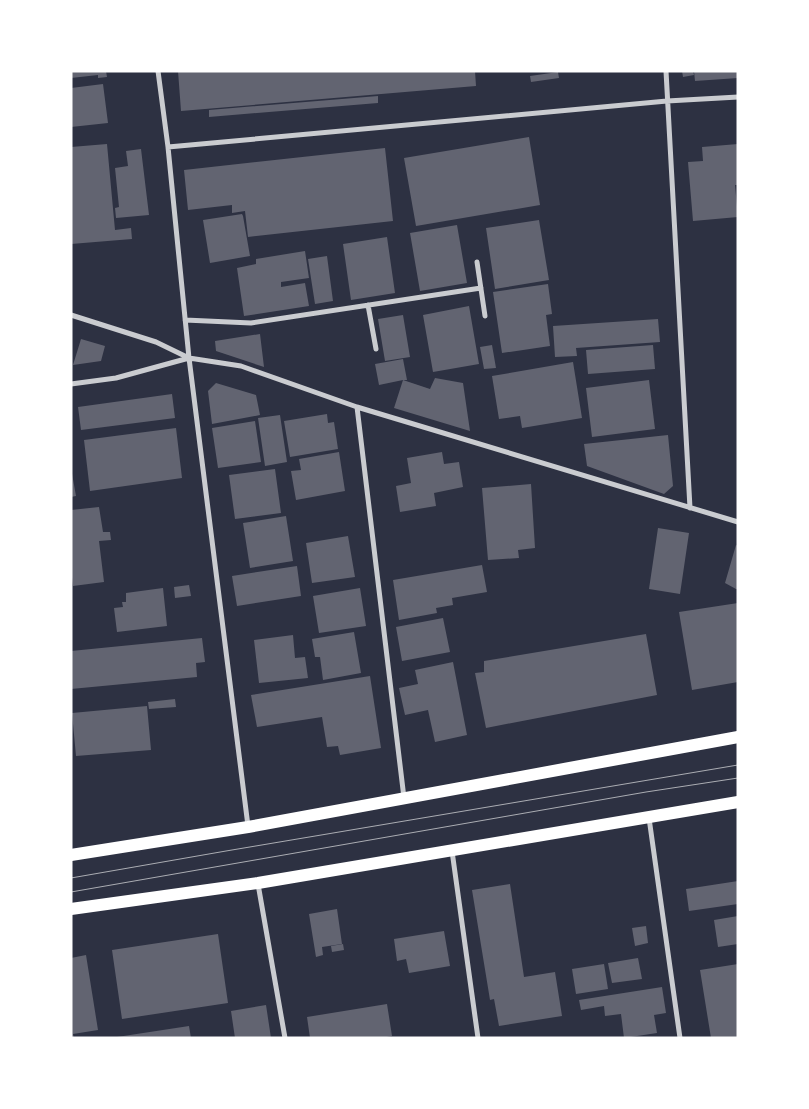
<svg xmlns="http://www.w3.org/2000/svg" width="809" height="1109" font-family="Mulish,sans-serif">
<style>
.building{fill:#626471}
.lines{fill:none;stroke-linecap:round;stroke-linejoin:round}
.minor{stroke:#caccd0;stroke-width:5}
.primary{stroke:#fff;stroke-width:12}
.tram{stroke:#abadb3;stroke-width:1}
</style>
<rect width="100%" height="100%" fill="#2d3142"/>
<path class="building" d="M71,71H106L107,77L98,78V75L71,78Z
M178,71H475L476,86L181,111Z
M682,71H693L694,75L683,77Z
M694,71H737L738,78L695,81Z
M558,72L559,78L531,82L530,76Z
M103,84L108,123L71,127V88Z
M378,96V103L209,117V110Z
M529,137L540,205L416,226L404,158Z
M107,144L115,230L131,228L132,239L71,244V147Z
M738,144V185H735L738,217L693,221L688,162L703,161L702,147Z
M385,148L393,221L248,237L245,211L232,213V205L188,210L184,170Z
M141,149L149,215L116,218L115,208L119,207L115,168L128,166L126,151Z
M242,214L243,216L250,256L210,263L203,220Z
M539,220L549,280L495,289L486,228Z
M457,225L467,283L420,291L410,233Z
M387,237L395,293L351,300L343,244Z
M305,251L309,278L281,282V287L305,283L309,306L244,316L237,268L256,264V259Z
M327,256L333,301L315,304L308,259Z
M548,284L552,314L546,315L550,346L502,353L493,292Z
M469,306L479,364L433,372L423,315Z
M403,315L410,357L385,361L378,319Z
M658,319L660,342L576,348L577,356L555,357L553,326Z
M260,334L264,367L216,351L215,341Z
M81,339L105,346L101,361L73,365Z
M492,345L496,368L484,369L480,347Z
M653,345L655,369L588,374L586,350Z
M403,359L407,380H403L430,389L435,378L463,383L470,431L394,408L403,380L379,385L375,364Z
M573,362L582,418L522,428L520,416L499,419L492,376Z
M649,380L655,429L592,437L586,388Z
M216,383L256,395L260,415L212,424L208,391Z
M172,394L175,418L81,430L78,407Z
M327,414L328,423L334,422L338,449L290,457L284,421Z
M280,415L287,462L265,466L258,418Z
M255,421L261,462L218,468L212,428Z
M176,428L182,478L90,491L84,440Z
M668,435L673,486L664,494L587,466L584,444Z
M339,452L345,491L296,500L291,471L301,470L299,459Z
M442,452L444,464L459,462L463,487L434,493L436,506L400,512L396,486L411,483L407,458Z
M71,468L76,496L71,497Z
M275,469L281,513L235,519L229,475Z
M531,484L535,548L518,550L519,558L488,560L482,488Z
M99,507L103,532H110L111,540L99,541L104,582L73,586L71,569V510Z
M286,516L293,561L250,568L243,523Z
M658,528L689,533L680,594L649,589Z
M348,536L355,577L312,583L306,543Z
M736,545L738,546V589H736L725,583Z
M482,565L487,592L452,598L453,605L436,608L437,613L399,620L393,580Z
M297,566L301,596L237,606L232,576Z
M189,585L191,596L175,598L174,587Z
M163,588L167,626L117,632L114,608L123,607L122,602H126V593Z
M360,588L366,626L319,633L313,596Z
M738,603V682L692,690L679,612Z
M443,618L450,652L402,661L396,627Z
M354,632L361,673L323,680L320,657H315L312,639Z
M646,634L657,695L486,728L475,673L484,672V661Z
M293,635L295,658L305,657L308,678L259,683L254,640Z
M202,638L205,662L196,663L197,677L71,689V651Z
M453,662L467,735L435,742L428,710L405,715L399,688L418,684L415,670Z
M370,676L381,748L340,755L338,746L327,747L322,717L257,727L251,695Z
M175,699L176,707L149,709L148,702Z
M147,706L151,750L76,756L72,713Z
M738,881V904L689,911L686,889Z
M510,884L524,977L555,972L562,1016L499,1026L494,999L490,1000L472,890Z
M337,909L342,944L322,947L323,955L316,957L309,914Z
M738,916V944L718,947L714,920Z
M646,926L648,943L635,946L632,928Z
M444,931L450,966L409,973L406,959L397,961L394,939Z
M218,934L228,1003L122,1019L112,950Z
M343,944L344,950L332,952L331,946Z
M86,955L98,1030L73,1034L74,1038H71V958Z
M638,958L642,979L612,983L608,963Z
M604,964L608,989L576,994L572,969Z
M738,964V1038H711L700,970Z
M662,987L666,1013L654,1015L657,1033L624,1038L621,1014L605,1016L604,1006L581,1010L579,1000Z
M387,1004L392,1036L381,1038H310L307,1017Z
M266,1005L271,1038H235L231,1011Z
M189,1026L191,1038H117V1037Z"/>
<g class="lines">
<path class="minor" d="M158,71L168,147L189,358L241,366L357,407L738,522
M666,71L690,508
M168,147L667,101L738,97
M477,262L485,316
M368,305L376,349
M71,315L156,342L189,358L248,826
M185,320L251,323L481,288
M71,384L116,378L189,358
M357,407L404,798
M649,818L680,1038
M452,851L478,1038
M258,884L285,1038"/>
<path class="primary" d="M71,855L248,827L738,737
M71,909L258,883L738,802"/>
<path class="tram" d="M71,878L226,851L738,765
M71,892L646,792L738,778"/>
</g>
<rect width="809" height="1109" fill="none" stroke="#ffffff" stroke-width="145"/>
</svg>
